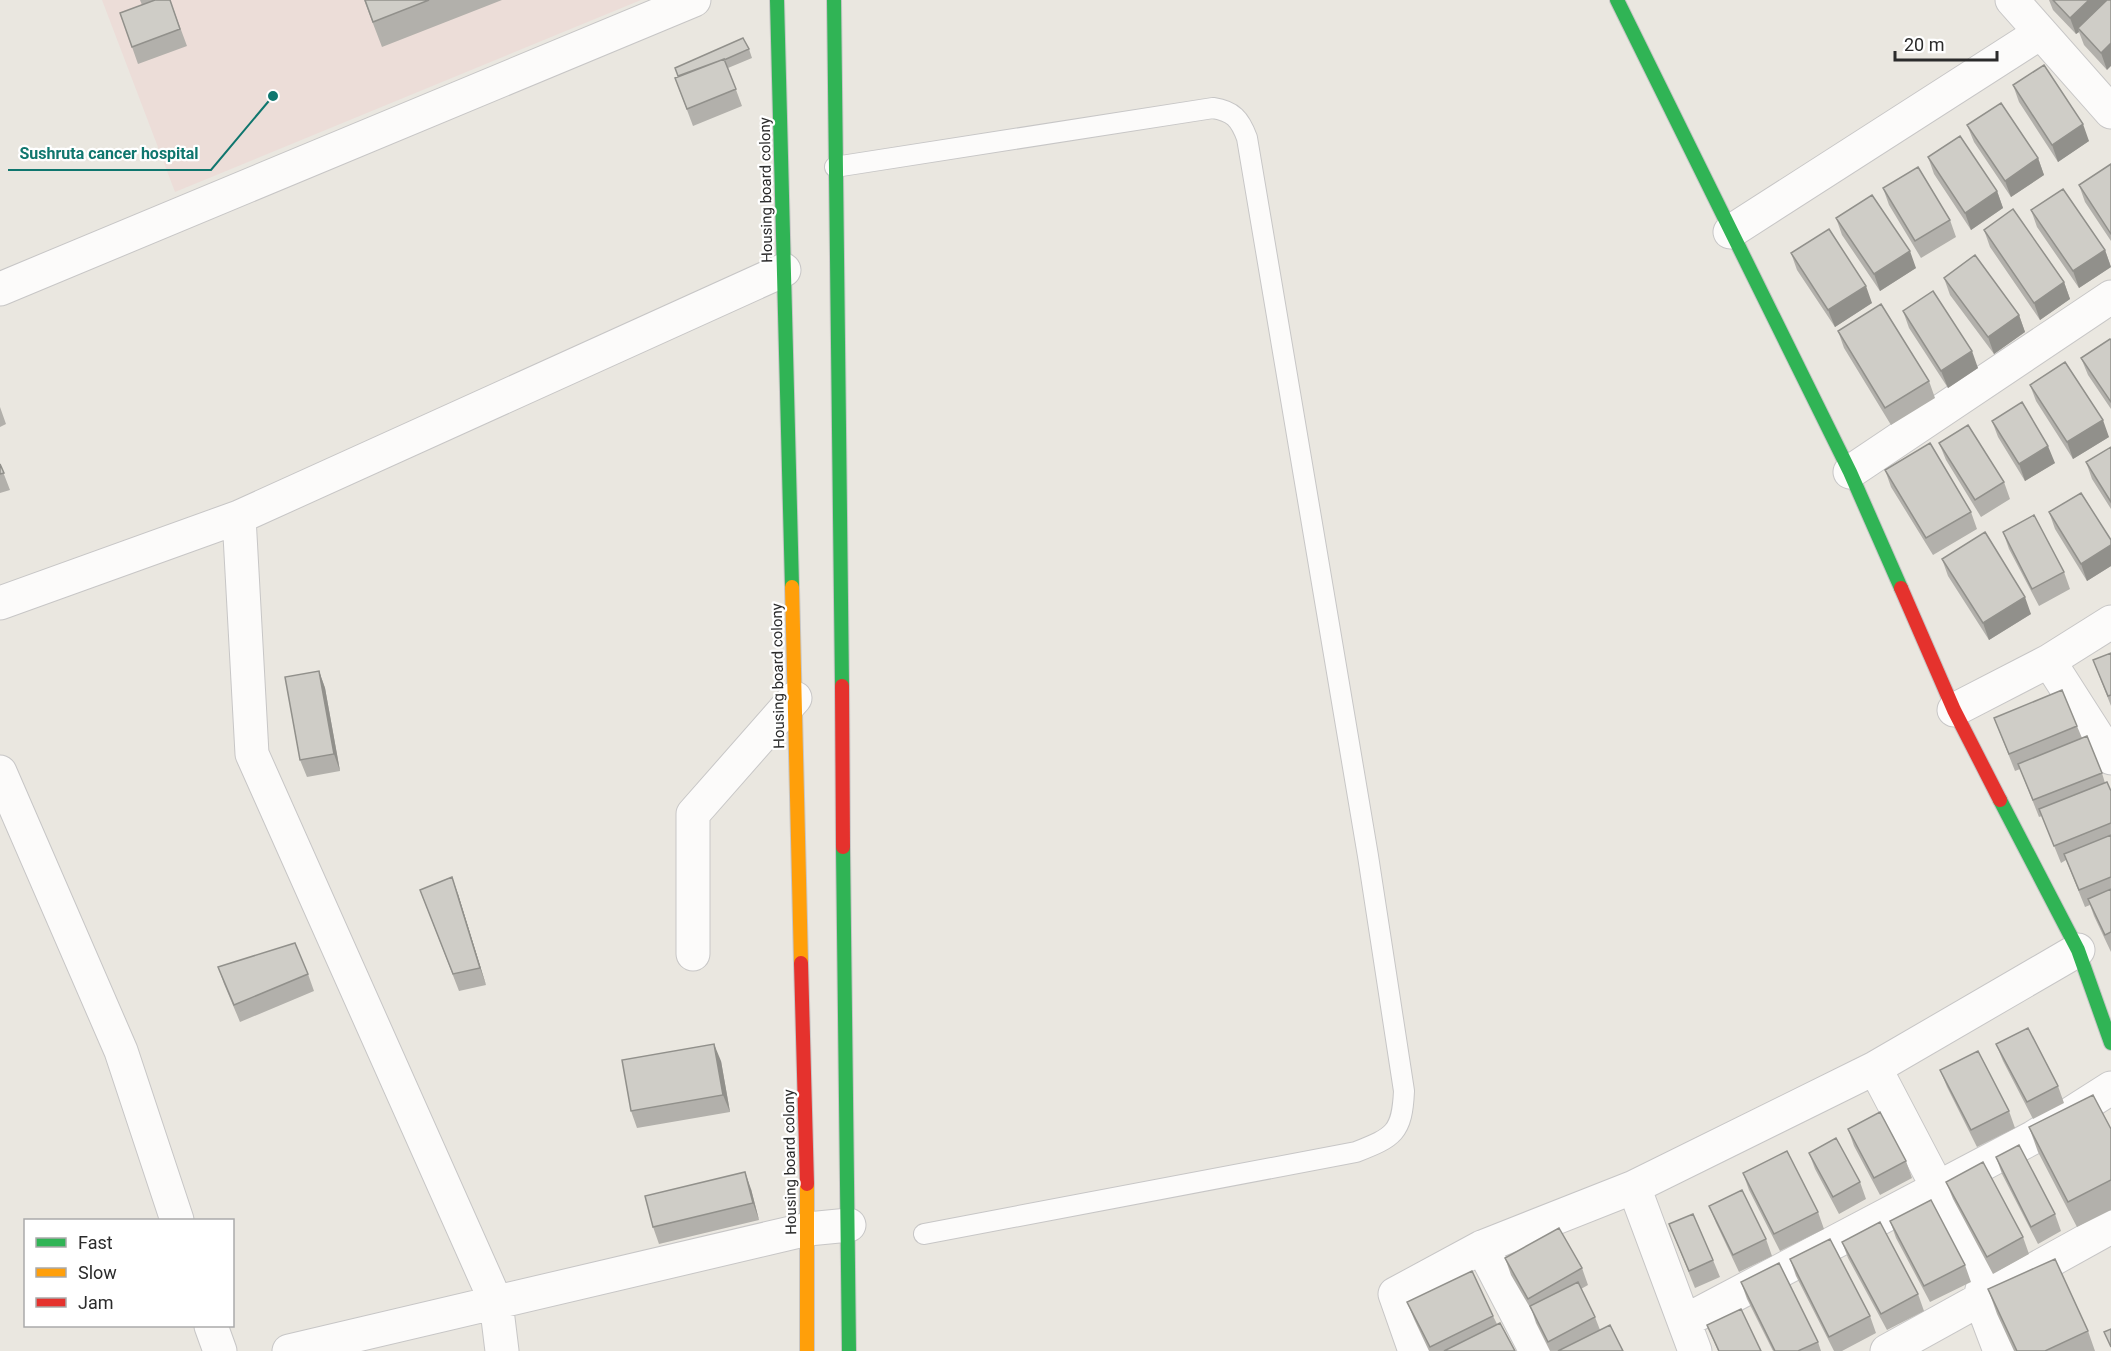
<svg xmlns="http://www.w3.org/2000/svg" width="2111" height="1351" font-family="Roboto,sans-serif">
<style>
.medical{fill:#ecddd8}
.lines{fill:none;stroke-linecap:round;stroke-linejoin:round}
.lane-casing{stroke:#c7c6c6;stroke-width:22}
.street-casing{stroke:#c7c6c6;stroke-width:35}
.fast-casing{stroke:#c7c6c6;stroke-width:16}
.slow-casing{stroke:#c7c6c6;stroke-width:16}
.jam-casing{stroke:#c7c6c6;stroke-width:16}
.lane{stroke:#fcfbfa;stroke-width:20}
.street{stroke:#fcfbfa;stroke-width:33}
.fast{stroke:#30b455;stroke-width:14}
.slow{stroke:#ff9f0a;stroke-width:14}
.jam{stroke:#e5322d;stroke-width:14}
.wall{fill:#b2b0ab}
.shaded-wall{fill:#91908b}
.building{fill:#cfcdc7;stroke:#91908b;stroke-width:1.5}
.labels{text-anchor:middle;stroke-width:4.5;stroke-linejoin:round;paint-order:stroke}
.street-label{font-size:15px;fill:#2b2b2b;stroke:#fff}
.leader{fill:none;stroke:#0f766e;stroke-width:2}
.callout-dot{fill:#0f766e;stroke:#fff;stroke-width:2}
.callout-label{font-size:16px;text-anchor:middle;font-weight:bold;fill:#0f766e;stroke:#fff;stroke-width:4.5;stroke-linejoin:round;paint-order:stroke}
</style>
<rect width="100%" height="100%" fill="#eae7e0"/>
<path class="medical" d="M102,0H641L175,192Z"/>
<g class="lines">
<defs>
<path id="lane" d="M835,167L1213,108C1233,111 1240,119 1247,138L1368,856L1404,1091C1402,1133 1394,1137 1356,1152L924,1234"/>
<path id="street" d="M2012,0L2111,112
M1730,232L2040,33
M0,289L694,0
M1850,472L2111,297
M239,517L252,754L496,1302L502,1351
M0,603L239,517L784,270
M2049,661L2111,758
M1954,710L2049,661L2111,622
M0,772L121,1051L177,1220
M693,954V814L795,698
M1875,1068L1985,1278L1980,1298L2000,1351
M1482,1247L1536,1351
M1685,1321L2034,1137L2111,1088
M211,1326L220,1351
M289,1351L808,1229L849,1225
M1415,1351L1395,1294L1482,1247L1634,1187
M1695,1351L1634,1187L1875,1068L2078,950
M1887,1351L2111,1227"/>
<path id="fast" d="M777,0L792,587
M834,0L842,686
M1617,0L1850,472L1901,588
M2000,800L2078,950L2111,1043
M843,847L849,1351"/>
<path id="slow" d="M792,587L801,963
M807,1184V1351"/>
<path id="jam" d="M1901,588L1954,710L2000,800
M842,686L843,847
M801,963L807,1184"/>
</defs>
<use href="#lane" class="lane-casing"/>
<use href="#street" class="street-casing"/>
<use href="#fast" class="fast-casing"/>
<use href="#slow" class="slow-casing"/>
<use href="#jam" class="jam-casing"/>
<use href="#lane" class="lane"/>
<use href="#street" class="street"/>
<use href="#fast" class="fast"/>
<use href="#slow" class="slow"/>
<use href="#jam" class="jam"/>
</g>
<path class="wall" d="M140,0H170L187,46L138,64L120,13L142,5Z
M364,0H502L382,47Z
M2049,0H2111L2107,70L2084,45L2079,32L2076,34L2053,10Z
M749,49L752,58L728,68L742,106L693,126L675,78Z
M2013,85L2089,141L2058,162L2019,102Z
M1967,125L2038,158L2044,175L2011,197L1974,142Z
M1928,157L1997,191L2003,208L1971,230L1934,174Z
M2111,164V241L2085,202L2079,185Z
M1883,188L1950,220L1956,237L1921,258L1889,205Z
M2031,210L2105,250L2111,267L2079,288L2037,227Z
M1836,218L1916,268L1880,291L1842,235Z
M1984,230L2064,282L2070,299L2040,320L1990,247Z
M1791,253L1872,303L1835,327L1797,270Z
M1944,278L2019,315L2025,332L1994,354L1950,295Z
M1903,311L1978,368L1948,388L1909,328Z
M1838,331L1929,381L1935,398L1891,425L1844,348Z
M2111,340V409L2088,375L2081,358Z
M2030,385L2109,437L2073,459L2036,401Z
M0,407L6,424L0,427Z
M1992,421L2055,463L2025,481L1998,437Z
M1939,443L2004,482L2010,499L1981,517L1946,460Z
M2111,447V509L2092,479L2086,462Z
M0,464L10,490L0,493Z
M1885,470L1971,512L1977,529L1933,555L1891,487Z
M2049,512L2111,540V566L2087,581L2055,529Z
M2003,532L2064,572L2070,589L2039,606L2009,549Z
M1942,559L2031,614L1989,640L1948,576Z
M2111,653V706L2093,660Z
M319,671L325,688L340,771L307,777L300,760Z
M1994,718L2077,726L2082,738L2102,773L2105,783L2111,791V952L2094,916L2090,905L2085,907L2066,860L2061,863L2042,816L2039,817L2020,769L2015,771Z
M420,890L458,894L486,985L459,991Z
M218,967L308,974L314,991L240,1022L224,984Z
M1996,1044L2058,1086L2064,1103L2033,1119L2003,1061Z
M721,1061L730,1112L637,1128L631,1111Z
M1940,1070L2009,1111L2015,1128L1977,1147L1947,1087Z
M2029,1127L2111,1129V1210L2077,1227L2038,1152Z
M1848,1129L1906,1161L1912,1178L1880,1195L1854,1146Z
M1809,1153L1860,1182L1866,1199L1839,1214L1815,1169Z
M1996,1157L2055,1214L2061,1231L2038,1244L2002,1174Z
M1743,1173L1818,1212L1824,1229L1780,1251L1749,1190Z
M1946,1182L2023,1237L2029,1254L1993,1274L1953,1199Z
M751,1189L759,1220L659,1244L653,1227Z
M1709,1206L1766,1239L1772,1256L1739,1272L1716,1223Z
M1890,1221L1965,1265L1971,1282L1930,1302L1896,1238Z
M1669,1224L1713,1260L1720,1277L1695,1288Z
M1842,1242L1918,1294L1924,1311L1887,1330L1848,1258Z
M1505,1258L1582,1268L1588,1285L1581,1289L1595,1317L1600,1330L1623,1351H1550L1536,1323L1532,1311L1511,1275Z
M1790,1259L1870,1316L1876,1333L1842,1351H1834L1796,1276Z
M1741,1282L1818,1342L1821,1351H1773L1747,1299Z
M1988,1289L2088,1331L2095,1351H2014L1997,1314Z
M1407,1302L1493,1316L1497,1324L1515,1351H1429L1414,1319Z
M1707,1325L1761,1351H1718Z"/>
<path class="shaded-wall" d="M2089,0H2111L2078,28L2079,32L2076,34L2070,18Z
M2111,43V66L2107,70L2101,53Z
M2083,124L2089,141L2058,162L2052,145Z
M2038,158L2044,175L2011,197L2005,181Z
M1997,191L2003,208L1971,230L1965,213Z
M2105,250L2111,267L2079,288L2073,271Z
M1910,251L1916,268L1880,291L1874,274Z
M2064,282L2070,299L2040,320L2034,303Z
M1866,286L1872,303L1835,327L1828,310Z
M2019,315L2025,332L1994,354L1988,337Z
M1972,351L1978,368L1948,388L1941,371Z
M2103,420L2109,437L2073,459L2067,442Z
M2048,446L2055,463L2025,481L2019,464Z
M2111,545V566L2087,581L2081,564Z
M2025,597L2031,614L1989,640L1983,623Z
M319,671L325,688L340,771L334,754Z
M452,877L458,894L486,985L480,968Z
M714,1044L721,1061L730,1112L723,1095Z
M745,1172L751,1189L759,1220L753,1203Z"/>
<path class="building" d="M155,0H170L180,29L132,47L120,13Z
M365,0H429L373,22Z
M2053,0H2089L2070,18Z
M2107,0H2111V43L2101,53L2078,28Z
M743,38L749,49L724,60V59L678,76L675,68Z
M724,59L736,89L687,109L675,78Z
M2044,65L2083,124L2052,145L2013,85Z
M2001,103L2038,158L2005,181L1967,125Z
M1960,136L1997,191L1965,213L1928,157Z
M2111,164V234L2079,185Z
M1918,167L1950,220L1915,241L1883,188Z
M2063,189L2105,250L2073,271L2031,210Z
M1872,195L1910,251L1874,274L1836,218Z
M2013,209L2064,282L2034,303L1984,230Z
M1829,229L1866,286L1828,310L1791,253Z
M1975,255L2019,315L1988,337L1944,278Z
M1933,291L1972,351L1941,371L1903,311Z
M1881,304L1929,381L1885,408L1838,331Z
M2110,339L2111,340V402L2081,358Z
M2065,362L2103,420L2067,442L2030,385Z
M2022,402L2048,446L2019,464L1992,421Z
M1968,425L2004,482L1975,500L1939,443Z
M1930,443L1971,512L1926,538L1885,470Z
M2111,447V502L2086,462Z
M0,464L4,473L0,474Z
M2081,493L2111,540V545L2081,564L2049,512Z
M2034,515L2064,572L2032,589L2003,532Z
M1985,532L2025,597L1983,623L1942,559Z
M2111,653V695L2108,696L2093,660Z
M319,671L334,754L300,760L285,677Z
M2062,690L2077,726L2009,754L1994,718Z
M2087,736L2102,773L2033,800L2018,764Z
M2107,782L2111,791V823L2054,846L2039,809Z
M2111,835V877L2079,890L2064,854Z
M452,877L480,968L453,974L420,890Z
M2111,889V932L2105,935L2088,899Z
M295,943L308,974L234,1005L218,967Z
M2028,1028L2058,1086L2027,1102L1996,1044Z
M714,1044L723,1095L631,1111L622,1060Z
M1978,1051L2009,1111L1971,1130L1940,1070Z
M2093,1095L2111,1129V1180L2068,1202L2029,1127Z
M1880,1112L1906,1161L1874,1178L1848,1129Z
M1836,1138L1860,1182L1833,1197L1809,1153Z
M2019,1145L2055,1214L2031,1227L1996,1157Z
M1787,1151L1818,1212L1774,1234L1743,1173Z
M1983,1162L2023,1237L1987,1257L1946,1182Z
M745,1172L753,1203L653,1227L645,1196Z
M1742,1190L1766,1239L1733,1255L1709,1206Z
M1931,1200L1965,1265L1924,1286L1890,1221Z
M1693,1214L1713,1260L1689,1271L1669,1224Z
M1880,1222L1918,1294L1881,1314L1842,1242Z
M1559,1228L1582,1268L1528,1299L1505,1258Z
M1830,1239L1870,1316L1829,1337L1790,1259Z
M2055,1259L2088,1331L2045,1351H2017L1988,1289Z
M1779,1263L1818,1342L1798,1351H1775L1741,1282Z
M1472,1271L1493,1316L1430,1347L1407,1302Z
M1578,1282L1595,1317L1548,1342L1530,1306Z
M1741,1309L1761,1351H1719L1707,1325Z
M1500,1323L1515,1351H1444Z
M1610,1325L1623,1351H1558Z
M2111,1329V1347L2104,1332Z"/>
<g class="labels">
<g class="street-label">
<text transform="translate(766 190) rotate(-91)" y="5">Housing board colony</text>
<text transform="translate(778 676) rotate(-91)" y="5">Housing board colony</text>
<text transform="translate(790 1162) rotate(-91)" y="5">Housing board colony</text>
</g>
</g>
<path class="leader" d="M273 96L211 170H8"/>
<circle class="callout-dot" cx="273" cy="96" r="6"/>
<g class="callout-label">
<text x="109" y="159">Sushruta cancer hospital</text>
</g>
<rect x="24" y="1219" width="210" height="108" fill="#ffffff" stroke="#aaaaaa" stroke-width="1.5"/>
<rect x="36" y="1238" width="30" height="9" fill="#30b455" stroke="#aaaaaa" stroke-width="1.5"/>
<text x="78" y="1249" font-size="18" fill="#2b2b2b">Fast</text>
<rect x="36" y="1268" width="30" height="9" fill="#ff9f0a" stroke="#aaaaaa" stroke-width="1.5"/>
<text x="78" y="1279" font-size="18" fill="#2b2b2b">Slow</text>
<rect x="36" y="1298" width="30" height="9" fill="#e5322d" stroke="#aaaaaa" stroke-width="1.5"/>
<text x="78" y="1309" font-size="18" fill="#2b2b2b">Jam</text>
<path d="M1895 51v9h102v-9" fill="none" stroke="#2b2b2b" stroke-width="3"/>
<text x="1904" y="51" font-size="18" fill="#2b2b2b" stroke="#ffffff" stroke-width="4.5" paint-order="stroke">20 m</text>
</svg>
